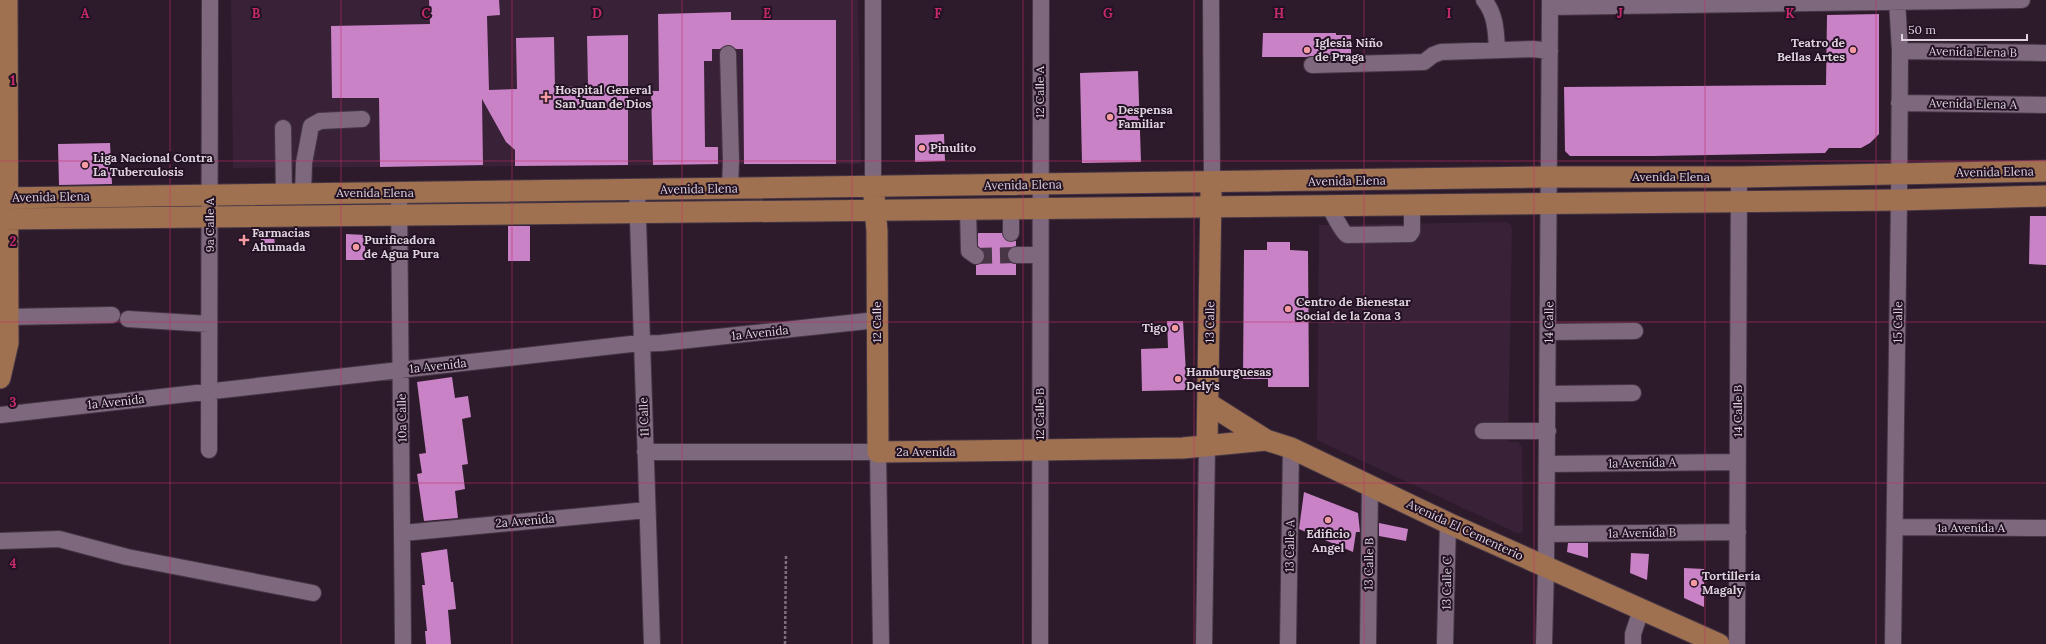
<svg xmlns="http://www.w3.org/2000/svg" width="2046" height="644" font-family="Lora,serif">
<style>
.built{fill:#392138}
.building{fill:#c882c5}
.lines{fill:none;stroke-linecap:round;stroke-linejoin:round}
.minor-tunnel{stroke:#483647;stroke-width:16;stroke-dasharray:16 8;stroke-linecap:butt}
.minor-casing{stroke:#453645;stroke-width:18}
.major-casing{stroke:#453645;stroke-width:23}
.path{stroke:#7e6f7d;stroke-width:2.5;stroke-dasharray:3 2;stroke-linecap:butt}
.minor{stroke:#7e687d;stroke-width:16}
.major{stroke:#9f7150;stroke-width:21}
.grid{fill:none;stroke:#c52b68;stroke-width:1;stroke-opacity:0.55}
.poi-dot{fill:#f49aa3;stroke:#231223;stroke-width:1.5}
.labels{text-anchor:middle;stroke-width:4;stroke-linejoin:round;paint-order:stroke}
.poi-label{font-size:12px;font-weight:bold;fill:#ded2dd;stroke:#231223;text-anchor:start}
.street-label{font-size:12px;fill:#ded2dd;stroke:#231223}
.grid-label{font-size:13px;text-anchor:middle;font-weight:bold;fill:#c52b68;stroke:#231223;stroke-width:4;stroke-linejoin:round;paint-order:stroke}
</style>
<rect width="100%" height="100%" fill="#2d1b2c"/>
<path class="built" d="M231,0H858L861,164L233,168Z
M1507,222L1511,225L1512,230L1508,442H1518L1522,447L1523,531L1519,534L1317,440L1319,225Z"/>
<path class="building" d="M429,0H499L500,15L487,16L489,90L517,89L516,38L554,37L555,87L588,86L587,36L628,35V165L515,166V150L506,142L482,99L483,165L380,167L379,98H332L331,26L430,24Z
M731,12V20H836V164H744L743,49H736L728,45L720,49H712V61H704L705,147H718V164L653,165L651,91H659L658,14Z
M1879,14V134L1870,143L1861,148H1829L1825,153L1654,156H1570L1565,151L1564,87L1826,85L1827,15Z
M1263,33H1336V35H1351V54L1312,56L1306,57H1262Z
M1138,71L1141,162L1082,163L1080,73Z
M944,134L945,161L915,162V135Z
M110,143L112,184L59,185L58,144Z
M2030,216H2046V265L2029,264Z
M508,226H530V261H508Z
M978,233H1002L1007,241H1016V246L1008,250L1007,255L1011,263L1016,264V275H976V265L983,262L985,257L984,252L978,246Z
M261,234H274L275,248L261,249Z
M346,234L365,235V260H346Z
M1267,242H1290V250L1308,251L1309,387H1268V379H1243L1244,250H1267Z
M1167,321H1183L1187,390L1142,391L1141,349L1168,348Z
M452,377L455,398L468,396L471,417L462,419L468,464L462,465L465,489L455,491L458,518L424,521L417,474L422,473L419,454L426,453L417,382Z
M1304,492L1358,513L1360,532H1356L1353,552L1299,529Z
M1379,523L1408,529L1406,541L1379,536Z
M1568,543H1588V558L1567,552Z
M447,549L451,582H453L456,609L448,610L451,644H426L425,631H427L422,585H425L421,553Z
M1631,553L1649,554L1647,580L1630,573Z
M1684,568L1704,569V607L1684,598Z"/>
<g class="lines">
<path class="minor-tunnel" d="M976,256L1016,255"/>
<defs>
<path id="minor" d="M873,0V187
M1211,0L1212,183
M1484,0C1496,15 1496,32 1497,50
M1550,7L2022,0
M1900,51L2046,53
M728,54L731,160L730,189
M1312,65L1424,62L1433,55L1441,52L1533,49L1550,51
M1899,103L2046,105
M283,128L284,193
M637,190L652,644
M303,193L304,163L311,126L320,121L362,119
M399,193L403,644
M1329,206C1333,213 1342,232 1347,235L1410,234L1412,231V205
M968,209L969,251L976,256
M1011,209V233
M1016,255H1040
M8,317L112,315
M128,319L209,324
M1549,332L1635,331
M1548,394L1633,393
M0,415L631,344L661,343L877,320
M1483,431H1548
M209,450L210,0
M645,452H878L881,644
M1547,464L1738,462
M1895,527L2046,528
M403,533L647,510
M1547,534L1738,532
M0,541L59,539L127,557L313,593
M1040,644L1041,0
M1204,644L1207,446
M1288,644L1291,448
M1368,644L1370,485
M1445,644L1448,523
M1544,644L1546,568L1550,0
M1633,644V634L1641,610
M1737,644L1739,177
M1893,644L1899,200L1900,51L1897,0"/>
<path id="major" d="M874,196L877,231L878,452L1183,448L1266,440L1291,448L1448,523L1719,644
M0,198L1550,177H1739L2046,171
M0,219L1899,200L2046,196
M0,378L8,343L7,0
M1209,404L1266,440
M1207,446L1211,193"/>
</defs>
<use href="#minor" class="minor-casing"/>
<use href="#major" class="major-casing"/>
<path class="path" d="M785,644L786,555"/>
<use href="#minor" class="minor"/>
<use href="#major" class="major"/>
</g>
<path class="grid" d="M170,0V644M341,0V644M512,0V644M682,0V644M852,0V644M1023,0V644M1194,0V644M1364,0V644M1534,0V644M1705,0V644M1876,0V644M0,161H2046M0,322H2046M0,483H2046"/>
<g class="poi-dot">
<circle cx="1307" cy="50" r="4"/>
<circle cx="1853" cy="50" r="4"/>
<path d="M544 91h4v4h4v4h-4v4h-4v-4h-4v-4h4z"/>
<circle cx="1110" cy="117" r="4"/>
<circle cx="922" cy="148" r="4"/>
<circle cx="85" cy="165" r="4"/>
<path d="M242 234h4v4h4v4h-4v4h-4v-4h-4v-4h4z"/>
<circle cx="356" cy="247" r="4"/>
<circle cx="1288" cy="309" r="4"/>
<circle cx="1175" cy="328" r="4"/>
<circle cx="1178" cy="379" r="4"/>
<circle cx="1328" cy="520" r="4"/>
<circle cx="1694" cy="583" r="4"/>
</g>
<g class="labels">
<g class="poi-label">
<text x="1315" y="47">Iglesia Niño<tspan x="1315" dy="14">de Praga</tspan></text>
<text x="1845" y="47" text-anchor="end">Teatro de<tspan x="1845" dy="14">Bellas Artes</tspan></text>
<text x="555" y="94">Hospital General<tspan x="555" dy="14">San Juan de Dios</tspan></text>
<text x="1118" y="114">Despensa<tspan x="1118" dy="14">Familiar</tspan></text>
<text x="930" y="152">Pinulito</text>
<text x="93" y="162">Liga Nacional Contra<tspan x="93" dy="14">La Tuberculosis</tspan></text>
<text x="252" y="237">Farmacias<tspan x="252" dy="14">Ahumada</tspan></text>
<text x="364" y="244">Purificadora<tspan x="364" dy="14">de Agua Pura</tspan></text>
<text x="1296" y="306">Centro de Bienestar<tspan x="1296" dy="14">Social de la Zona 3</tspan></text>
<text x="1167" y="332" text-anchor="end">Tigo</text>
<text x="1186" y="376">Hamburguesas<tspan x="1186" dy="14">Dely's</tspan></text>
<text x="1328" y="538" text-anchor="middle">Edificio<tspan x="1328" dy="14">Angel</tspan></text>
<text x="1702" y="580">Tortillería<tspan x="1702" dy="14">Magaly</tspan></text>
</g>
<g class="street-label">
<text transform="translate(1973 52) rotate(1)" y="4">Avenida Elena B</text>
<text transform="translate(1040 92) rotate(-90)" y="4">12 Calle A</text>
<text transform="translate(1973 104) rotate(1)" y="4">Avenida Elena A</text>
<text transform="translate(1995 172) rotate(-1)" y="4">Avenida Elena</text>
<text x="1671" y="181">Avenida Elena</text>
<text transform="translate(1347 181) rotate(-1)" y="4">Avenida Elena</text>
<text transform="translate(1023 185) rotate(-1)" y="4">Avenida Elena</text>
<text transform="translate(699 189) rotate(-1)" y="4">Avenida Elena</text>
<text x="375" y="197">Avenida Elena</text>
<text transform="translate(51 197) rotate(-1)" y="4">Avenida Elena</text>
<text transform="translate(210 225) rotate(-90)" y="4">9a Calle A</text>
<text transform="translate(877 322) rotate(-90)" y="4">12 Calle</text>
<text transform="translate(1210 322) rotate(-89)" y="4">13 Calle</text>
<text transform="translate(1549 322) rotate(-89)" y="4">14 Calle</text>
<text transform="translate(1898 322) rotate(-89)" y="4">15 Calle</text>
<text transform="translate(760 333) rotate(-6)" y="4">1a Avenida</text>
<text transform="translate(438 366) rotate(-6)" y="4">1a Avenida</text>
<text transform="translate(116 402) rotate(-6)" y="4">1a Avenida</text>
<text transform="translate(1738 411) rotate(-90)" y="4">14 Calle B</text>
<text transform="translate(1040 414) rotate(-90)" y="4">12 Calle B</text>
<text transform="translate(644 417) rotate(-92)" y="4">11 Calle</text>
<text transform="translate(402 418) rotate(-91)" y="4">10a Calle</text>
<text x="926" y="456">2a Avenida</text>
<text transform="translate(1642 463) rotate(-1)" y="4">1a Avenida A</text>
<text transform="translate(525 521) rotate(-5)" y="4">2a Avenida</text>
<text x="1971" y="532">1a Avenida A</text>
<text transform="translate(1465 530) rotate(25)" y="4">Avenida El Cementerio</text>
<text transform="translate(1642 533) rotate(-1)" y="4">1a Avenida B</text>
<text transform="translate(1290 546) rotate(-89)" y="4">13 Calle A</text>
<text transform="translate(1369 564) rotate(-89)" y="4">13 Calle B</text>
<text transform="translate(1447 583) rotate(-89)" y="4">13 Calle C</text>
</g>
</g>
<g class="grid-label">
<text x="85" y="18">A</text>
<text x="256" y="18">B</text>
<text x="426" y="18">C</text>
<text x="597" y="18">D</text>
<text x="767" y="18">E</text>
<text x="938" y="18">F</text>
<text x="1108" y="18">G</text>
<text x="1279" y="18">H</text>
<text x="1449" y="18">I</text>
<text x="1620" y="18">J</text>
<text x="1790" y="18">K</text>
<text x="13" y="85">1</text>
<text x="13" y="246">2</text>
<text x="13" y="407">3</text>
<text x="13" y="568">4</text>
</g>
<path d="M1902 34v6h125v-6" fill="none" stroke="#ded2dd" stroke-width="2"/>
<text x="1908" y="34" font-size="12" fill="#ded2dd" stroke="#231223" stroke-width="3" paint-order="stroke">50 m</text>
</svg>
